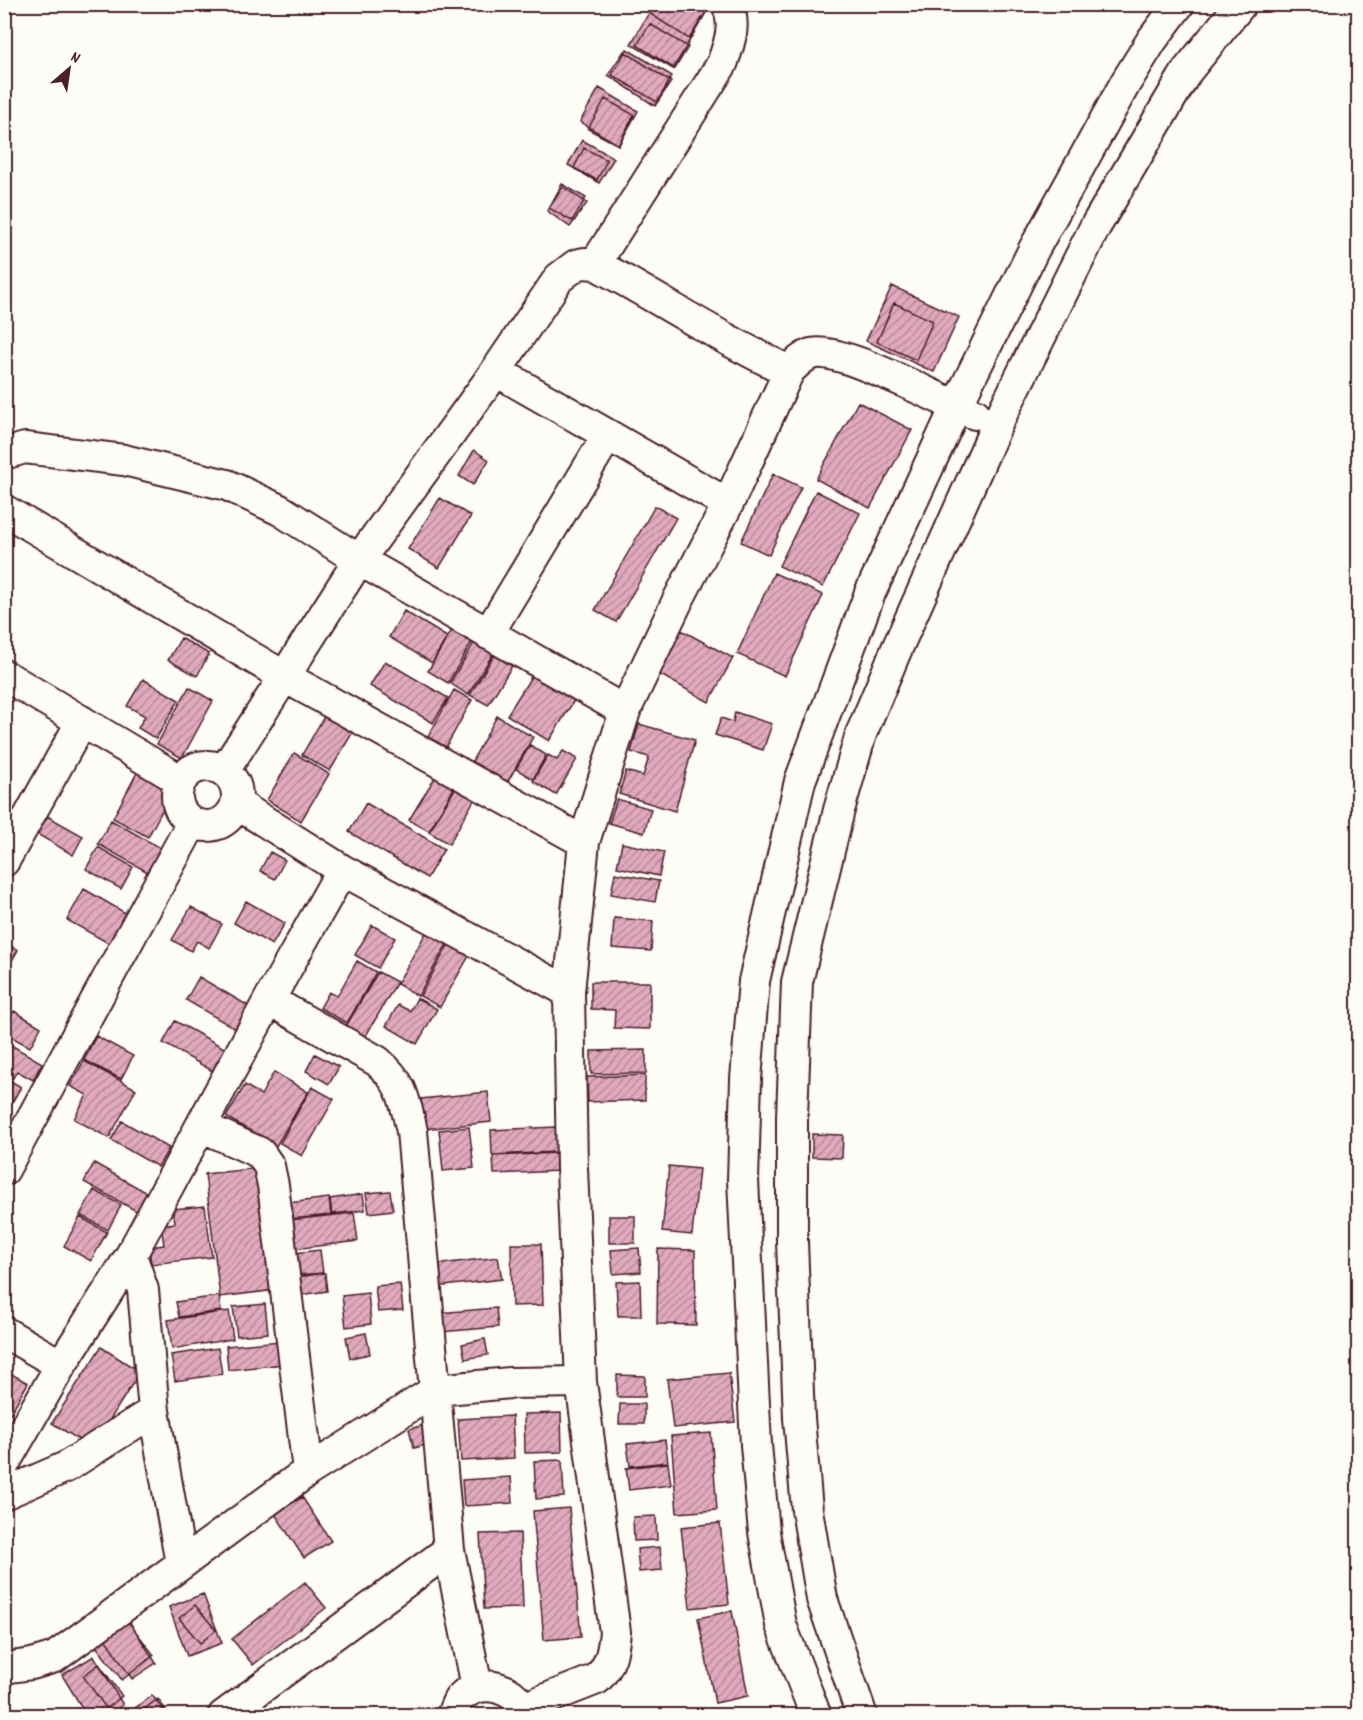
<svg xmlns="http://www.w3.org/2000/svg" width="1363" height="1720" font-family="Dekko,sans-serif">
<style>
.building{fill:url(#building-hatch);stroke:#4a1f2b;stroke-width:1.5}
.lines{fill:none;stroke-linecap:round;stroke-linejoin:round}
.minor-casing{stroke:#4a1f2b;stroke-width:34}
.minor{stroke:#fdfcf7;stroke-width:30}
</style>
<defs>
<pattern id="building-hatch" width="6" height="6" patternUnits="userSpaceOnUse" patternTransform="scale(1.5)"><rect width="6" height="6" fill="#e0a9be"/><path d="M-1 1l2-2M0 6l6-6M5 7l2-2" fill="none" stroke="#b8899b"/></pattern>
</defs>
<rect width="100%" height="100%" fill="#fdfcf7"/>
<filter id="ink" filterUnits="userSpaceOnUse"><feTurbulence type="fractalNoise" baseFrequency=".0167" numOctaves="2"/><feDisplacementMap in="SourceGraphic" scale="12" xChannelSelector="R" yChannelSelector="G"/><feConvolveMatrix kernelMatrix="1 2 1 2 8 2 1 2 1" color-interpolation-filters="sRGB"/></filter>
<g filter="url(#ink)">
<path class="building" d="M654,4L710,6L673,69L631,44Z
M654,4H711L689,39L649,13Z
M650,24L688,47L675,69L637,45Z
M627,49L672,76L657,102L612,75Z
M624,51L671,82L655,106L608,75Z
M599,88L638,111L619,145L580,122Z
M605,99L634,115L618,145L588,129Z
M582,140L614,158L599,183L568,165Z
M584,148L607,160L597,180L574,168Z
M562,184L586,198L572,221L549,208Z
M563,187L587,203L570,227L547,211Z
M892,286L959,317L934,372L866,341Z
M894,303L933,321L916,360L877,342Z
M858,402L912,430L870,508L816,479Z
M474,450L489,460L473,485L459,476Z
M773,474L801,487L769,555L741,542Z
M816,491L860,513L823,587L779,566Z
M440,498L471,516L439,568L408,549Z
M655,506L676,518L616,622L595,610Z
M774,573L823,595L785,676L737,654Z
M404,611L447,637L432,663L389,637Z
M456,623L476,635L448,683L428,671Z
M681,630L733,658L709,702L657,673Z
M478,636L497,647L468,695L450,683Z
M181,638L209,654L197,676L168,660Z
M494,655L512,666L488,705L470,695Z
M385,661L448,698L433,723L370,686Z
M536,669L578,694L549,741L507,715Z
M143,679L179,700L156,739L138,728L145,716L127,706Z
M189,687L213,701L182,758L157,744Z
M454,690L472,700L446,747L428,737Z
M735,712L772,724L763,750L715,735L721,718L733,722Z
M326,713L354,730L330,771L302,755Z
M497,716L533,737L507,783L471,763Z
M639,724L695,740L675,811L619,794L626,771L643,776L649,757L631,752Z
M530,745L546,755L533,779L516,769Z
M563,751L577,759L556,795L533,781L548,755L557,760Z
M294,753L329,774L301,821L267,800Z
M139,769L174,788L148,837L113,818Z
M440,769L459,780L429,831L409,820Z
M459,782L478,793L449,844L429,832Z
M617,799L651,809L644,833L609,823Z
M366,803L444,849L427,878L349,832Z
M47,816L83,836L73,855L37,834Z
M111,820L164,850L151,874L98,844Z
M622,843L664,852L659,876L617,867Z
M98,847L133,867L121,889L86,869Z
M270,852L285,860L275,879L260,871Z
M615,873L659,881L655,902L611,894Z
M84,889L127,914L110,944L67,920Z
M246,901L285,923L272,945L234,923Z
M191,907L222,924L209,948L197,941L191,951L172,940Z
M614,918L653,921L651,951L612,948Z
M372,925L395,938L378,968L355,955Z
M427,931L448,942L418,996L397,984Z
M450,942L470,954L440,1007L420,996Z
M4,943L18,950L4,974Z
M357,961L376,972L347,1023L320,1008L329,992L337,996Z
M378,972L397,982L364,1039L345,1028Z
M199,977L252,1008L239,1031L186,1000Z
M591,982H650V1029L614,1028L615,1010L591,1009Z
M417,998L437,1009L417,1044L386,1026L398,1005L410,1011Z
M14,1011L41,1027L30,1047L4,1033V1028Z
M175,1021L228,1050L216,1073L163,1043Z
M96,1036L133,1056L121,1079L84,1060Z
M4,1041L42,1063L33,1080L17,1071L13,1078L4,1073Z
M646,1050V1073L591,1074V1051Z
M315,1054L339,1067L329,1084L306,1071Z
M84,1061L136,1089L109,1138L74,1119L87,1095L70,1086Z
M274,1072L308,1092L276,1146L226,1117L245,1085L261,1095Z
M645,1075V1100L588,1102L587,1077Z
M4,1077L21,1087L4,1116Z
M312,1087L334,1099L302,1156L280,1143Z
M488,1092L491,1122L424,1129L421,1099Z
M122,1121L169,1148L158,1167L111,1140Z
M469,1127L474,1168L443,1171L439,1130Z
M556,1127L557,1152L492,1155L491,1130Z
M812,1134L843,1135L842,1158L812,1157Z
M559,1153V1171L494,1174L493,1156Z
M94,1163L151,1195L140,1213L84,1182Z
M669,1166L699,1169L692,1235L662,1232Z
M260,1168L276,1290L220,1297L205,1174Z
M94,1190L121,1205L108,1230L80,1215Z
M390,1191L393,1210L369,1213L366,1193Z
M363,1194L365,1210L332,1214L330,1199Z
M329,1198L331,1215L290,1219L288,1203Z
M205,1206L212,1257L151,1264L149,1247L164,1245L161,1225L175,1223L173,1209Z
M354,1213L358,1241L294,1249L290,1220Z
M609,1216H635V1243H609Z
M80,1217L107,1232L91,1261L64,1246Z
M511,1244H541L543,1305L512,1306Z
M639,1248L641,1272L613,1274L611,1250Z
M658,1249L695,1250L696,1325L657,1324Z
M320,1250L323,1273L297,1275L294,1253Z
M498,1257L502,1279L436,1287L433,1265Z
M325,1273L327,1291L301,1295L298,1277Z
M640,1281L641,1316H618L616,1282Z
M400,1284L403,1310L378,1312L375,1286Z
M368,1293L371,1324L346,1327L342,1296Z
M219,1296L221,1311L179,1317L176,1302Z
M265,1304L268,1333L237,1336L233,1307Z
M496,1308L498,1327L440,1332L438,1313Z
M229,1311L233,1339L172,1349L168,1320Z
M366,1333L370,1354L350,1358L346,1337Z
M485,1339L488,1355L465,1359L462,1344Z
M281,1341L284,1364L228,1370L226,1346Z
M101,1347L140,1372L92,1448L52,1423Z
M218,1348L222,1374L175,1381L171,1355Z
M4,1370L28,1383L4,1424Z
M729,1373L735,1422L673,1428L667,1379Z
M617,1375L645,1376V1397H617Z
M620,1404H644V1424H619Z
M561,1413L562,1452L525,1453L524,1414Z
M512,1416L514,1458L461,1461L458,1419Z
M428,1424L433,1443L414,1448L409,1429Z
M711,1433L717,1510L677,1513L671,1436Z
M665,1440L668,1462L630,1466L627,1444Z
M562,1460L564,1497L536,1499L534,1461Z
M668,1463L671,1485L629,1490L626,1468Z
M511,1477L513,1503L464,1506L462,1480Z
M302,1497L331,1541L304,1558L275,1514Z
M569,1508L581,1637L544,1640L533,1511Z
M656,1516L657,1540L634,1541L633,1517Z
M720,1523L729,1604L690,1608L681,1527Z
M520,1533L523,1608L484,1609L480,1534Z
M660,1547L662,1570L639,1572L637,1549Z
M305,1582L326,1608L253,1665L232,1639Z
M203,1594L222,1643L187,1656L169,1607Z
M195,1605L216,1630L200,1643L179,1618Z
M732,1611L748,1696L715,1703L698,1618Z
M127,1620L154,1655L122,1680L95,1645Z
M129,1621L156,1663L132,1679L104,1637Z
M94,1656L123,1705L105,1716H87L62,1675Z
M99,1664L122,1696L106,1708L83,1676Z
M152,1695L168,1716H125Z
M158,1699L170,1716H135Z"/>
<g class="lines">
<defs>
<path id="minor" d="M595,264C660,299 722,340 789,371C796,364 802,357 811,354C840,345 942,402 975,414
M608,435L728,504
M4,454L25,448L124,460L227,485L280,510L359,560L625,711
M4,510L285,677L584,842
M488,634L608,435L496,371
M4,675L180,780
M177 796a30 30 0 1 1 60 0a30 30 0 1 1-60 0Z
M224,771L359,560L496,371L559,278L576,265L584,263L595,264L722,64C729,44 737,25 727,4
M237,804L342,870L569,992
M4,861L82,721
M269,1000L377,1061C403,1083 404,1098 412,1131L449,1550L477,1687
M201,1126L260,1153L269,1166L273,1185L308,1471
M4,1170L192,823
M131,1255L143,1290L154,1411L181,1564
M4,1332L61,1365
M4,1464L61,1365L131,1255L269,1000L342,870
M4,1494L66,1467L154,1411
M4,1668L32,1664L55,1657L308,1471L436,1390L510,1383L581,1382
M523,1708L597,1679C611,1665 613,1651 615,1632L581,1382L572,1168L569,992L584,842L625,711L678,600L728,504L789,371
M223,1716L449,1550
M452,1716C454,1710 457,1702 460,1698C481,1676 519,1687 525,1716
M816,1716L781,1625L764,1532L756,1445L743,1180L746,1079L754,981L800,781L870,593L956,407L1034,249L1126,82L1152,40L1179,4
M862,1716L822,1599L807,1510L799,1418L792,1242V1117L797,982L839,810L861,734L895,653L998,422L1095,227L1187,71L1241,4"/>
</defs>
<use href="#minor" class="minor-casing"/>
<use href="#minor" class="minor"/>
</g>
</g>
<rect width="1363" height="1720" fill="none" stroke="#fdfcf7" stroke-width="24"/>
<rect x="12" y="12" width="1339" height="1696" fill="none" stroke="#4a1f2b" stroke-width="2" filter="url(#ink)"/>
<g transform="translate(69 69) rotate(29)" stroke="#fdfcf7" stroke-width="4.5" paint-order="stroke">
<path d="M0-4.5L10 22L0 15L-10 22Z" fill="#4a1f2b"/>
<text y="-9" font-size="16" font-weight="bold" text-anchor="middle" fill="#4a1f2b">N</text>
</g>
</svg>
